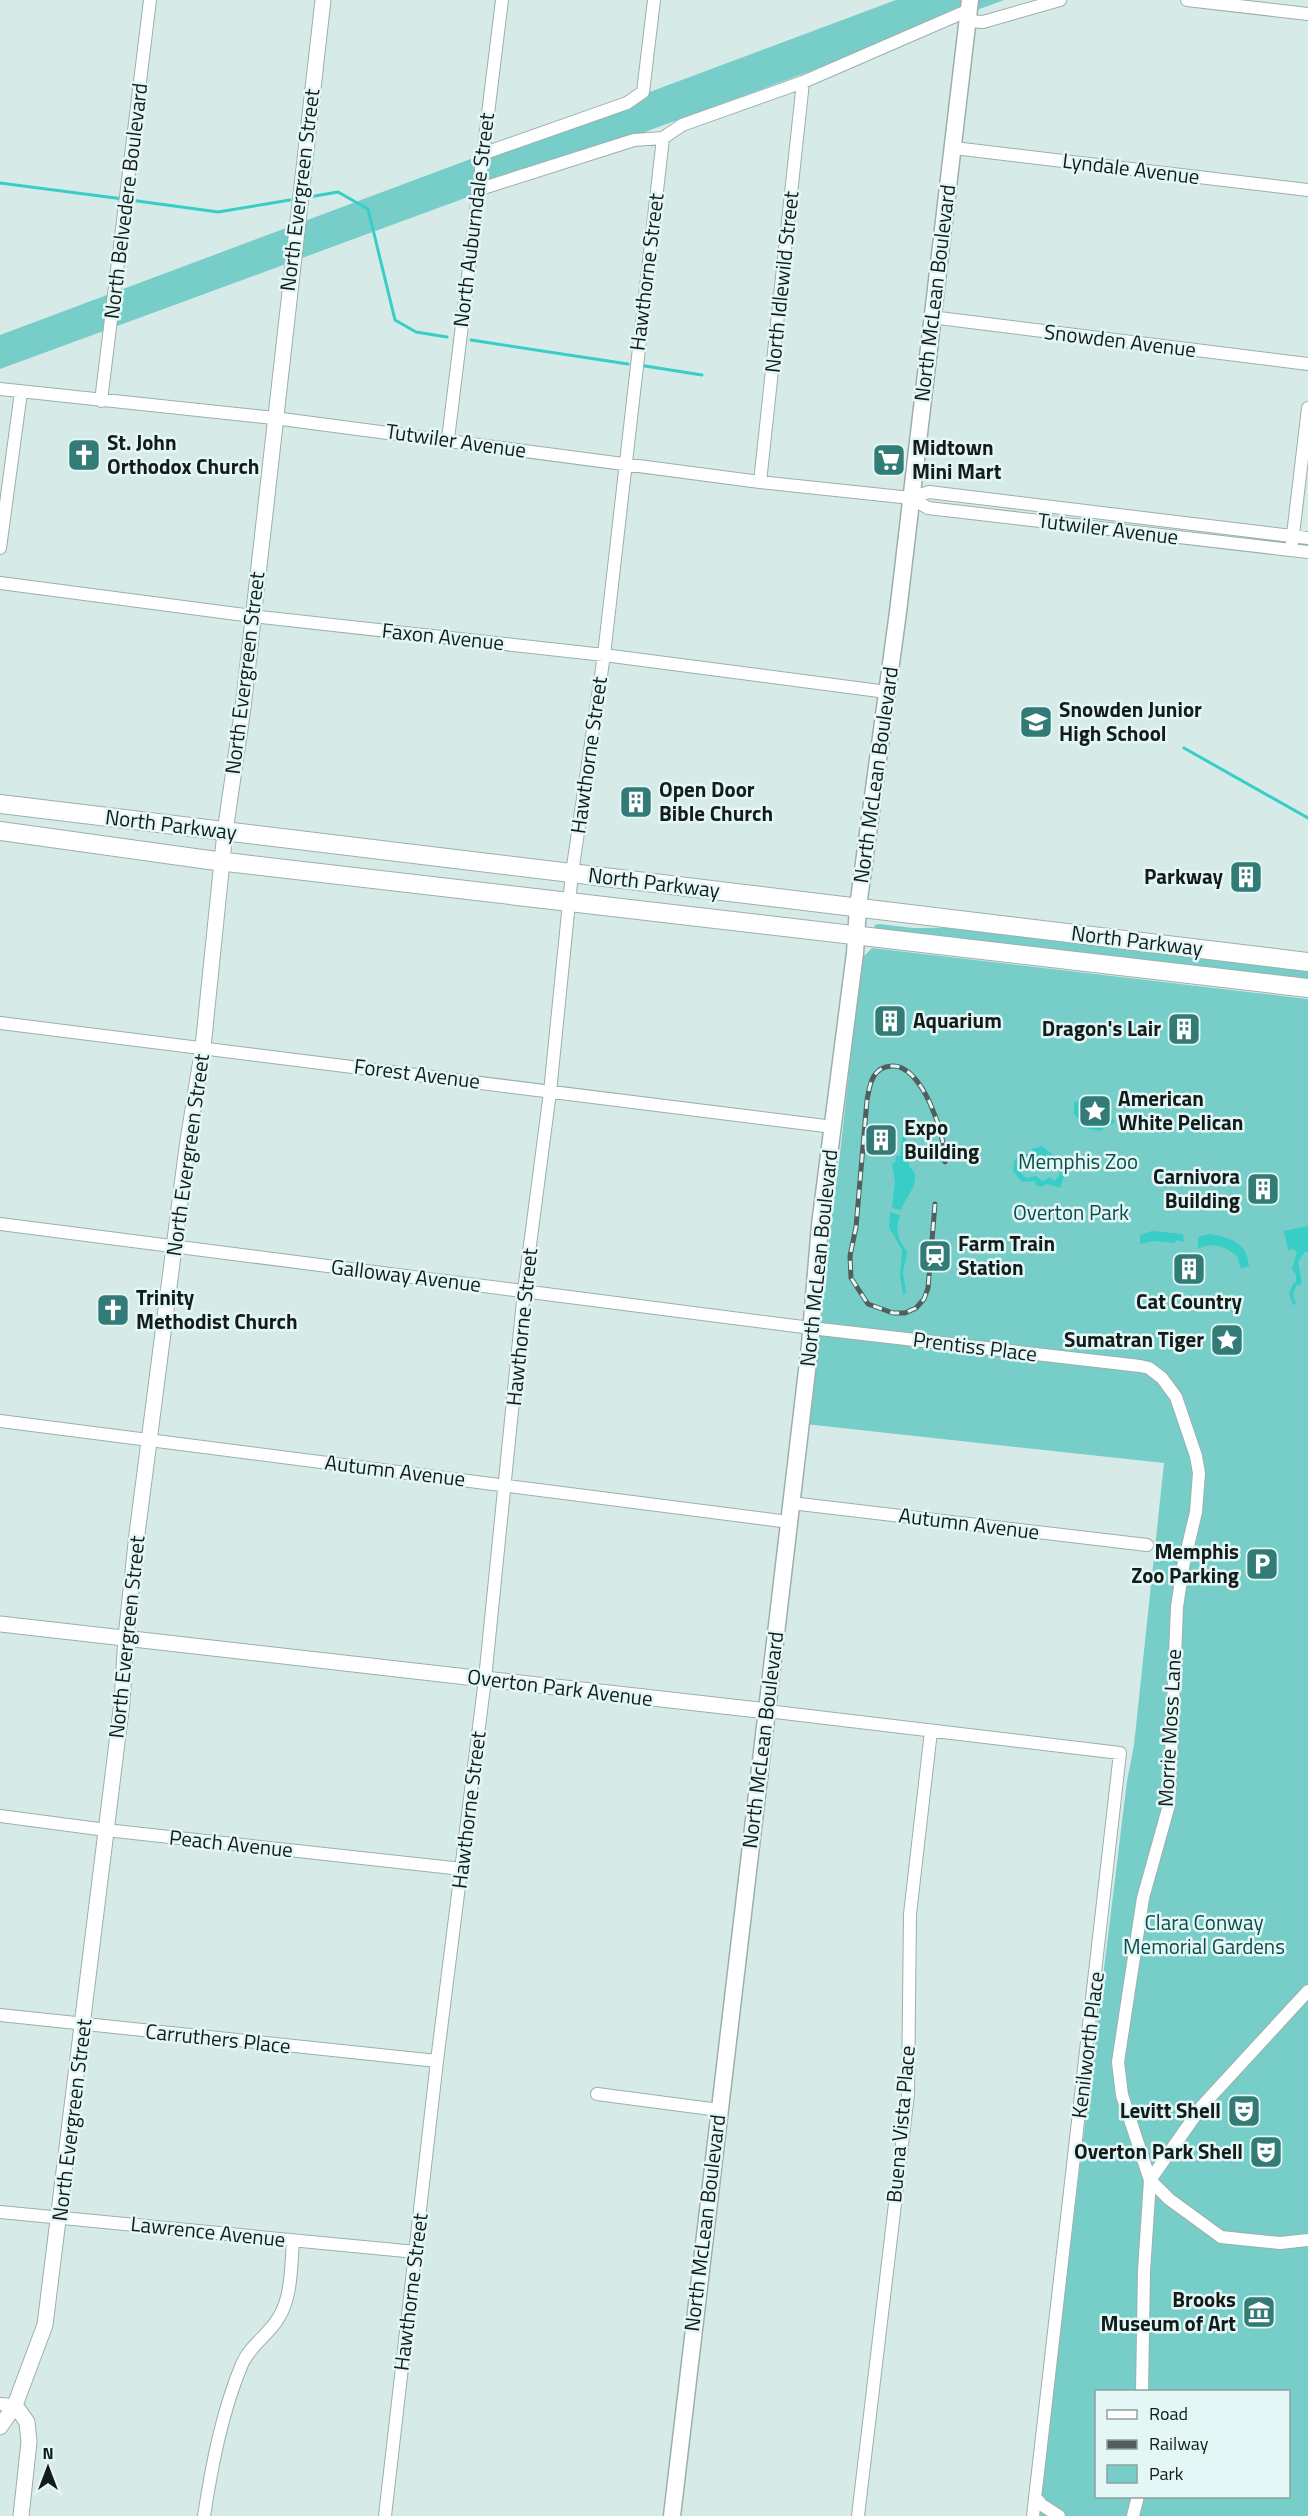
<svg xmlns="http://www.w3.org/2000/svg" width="1308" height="2516" font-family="'Titillium Web',sans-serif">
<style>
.green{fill:#77cec8;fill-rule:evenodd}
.water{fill:#38cdc6;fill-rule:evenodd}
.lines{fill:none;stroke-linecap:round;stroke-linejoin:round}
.stream{stroke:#38cdc6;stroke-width:3}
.minor-casing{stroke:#9cafae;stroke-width:14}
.tertiary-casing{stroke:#9cafae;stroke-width:17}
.secondary-casing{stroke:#9cafae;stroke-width:19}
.primary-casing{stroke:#9cafae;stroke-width:20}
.minor{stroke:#fff;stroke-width:12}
.tertiary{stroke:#fff;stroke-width:15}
.secondary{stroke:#fff;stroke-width:16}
.primary{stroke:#fff;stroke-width:18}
.rail-casing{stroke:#525e5d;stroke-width:5}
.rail{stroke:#e3f8f6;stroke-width:3;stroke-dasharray:9;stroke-linecap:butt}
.labels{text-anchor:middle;stroke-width:5;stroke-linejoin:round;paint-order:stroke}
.street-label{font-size:21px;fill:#141b1b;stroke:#e3f8f6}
.poi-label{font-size:21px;font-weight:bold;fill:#141b1b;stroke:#e3f8f6;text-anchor:start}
.park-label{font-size:21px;fill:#0d4c49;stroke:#e3f8f6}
</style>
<rect width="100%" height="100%" fill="#d6eae8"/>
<path class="green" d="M896,0H1004L0,369V335Z
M879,924L913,928H955L1308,970V982L873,931L875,925Z
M872,948L1308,999V2516H1037L1127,1781L1134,1745L1164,1463L805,1424L840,1154L860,972L863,957ZM1096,2392H1288V2496H1096Z"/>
<path class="water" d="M1078,1101L1114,1119L1115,1122L1100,1131L1085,1128L1074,1114V1102Z
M904,1127L908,1149L909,1167C925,1177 906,1197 901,1210L892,1208L895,1182L892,1163H895L896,1156H900Z
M1042,1146L1063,1163L1064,1177L1060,1188L1047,1184L1042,1187L1036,1185L1035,1181L1022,1182L1013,1171L1014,1161L1019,1155L1031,1153L1032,1149ZM1038,1155H1044L1048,1163L1055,1165L1060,1174L1055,1181L1050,1177L1043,1181L1036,1176L1026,1178L1020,1172L1024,1160L1032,1159L1037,1161Z
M890,1212L900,1215L897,1228L899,1239L907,1252L903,1272L906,1292L903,1295L900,1277L902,1250L889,1227Z
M1308,1226V1252H1305L1298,1262L1302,1284L1296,1286L1293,1294L1296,1304L1293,1305L1289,1294L1293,1284L1296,1282V1275L1292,1269L1297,1252L1293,1249L1288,1250L1284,1231Z
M1152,1231L1183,1234L1184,1242L1177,1240L1174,1243L1154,1241L1140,1244V1235Z
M1210,1234C1232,1238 1247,1243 1249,1266L1241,1269L1237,1256C1227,1247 1211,1241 1198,1249V1239L1200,1236Z
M1237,1325L1243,1333L1244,1339L1236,1337L1227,1342L1220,1349L1211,1350L1212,1340L1228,1328Z"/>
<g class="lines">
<path class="stream" d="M0,183L123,199
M309,197L338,192L368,209L395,320L416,332L447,337
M130,200L218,212L290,200
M471,340L628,364
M645,366L702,375
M1184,748L1308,818"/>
<defs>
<path id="minor" d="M1187,0L1308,14
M968,21L983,22L1060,0
M954,148L1308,190
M482,154L627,103L643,92L654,0
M477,190L634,140L663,138L682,125L803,82L969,10
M931,317L1308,364
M0,389L274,418L760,482L911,498L928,508L1308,552
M101,401L150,0
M448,439L502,0
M760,482L803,82
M911,498L929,492L1308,538
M1292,543L1308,408
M0,548L21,392
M0,583L252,616L604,655L887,692
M0,1023L833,1127
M0,1224L811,1328L1140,1366L1149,1368L1162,1378L1176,1397L1196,1456L1199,1473L1196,1512L1183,1567L1177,1607L1169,1805L1143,1898L1118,2062L1122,2095L1150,2180L1144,2271L1142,2392
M0,1421L789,1522
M791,1503L1147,1545
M767,1711L1120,1753L1033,2516
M0,1816L106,1830L462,1869
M0,2015L437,2061
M597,2094L719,2110
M1150,2180L1202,2106L1308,1991
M1150,2180L1169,2199L1221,2237L1280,2243L1308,2240
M0,2212L416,2252
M0,2404L15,2405
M1035,2497L1042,2505L1059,2516
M204,2516C212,2464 222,2412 242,2364C251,2344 269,2335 279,2317C292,2296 291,2265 293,2241
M385,2516L437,2061L485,1679L524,1291L550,1092L572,873L604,655L663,138
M858,2516L908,2094L910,1914L931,1731
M1133,2516L1138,2496"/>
<path id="tertiary" d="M0,1624L767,1711
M15,2405L27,2422L29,2442L21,2516
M0,2427L15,2405L45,2325L122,1702L126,1637L137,1534L187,1147L203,1047L225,832L243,708L323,0"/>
<path id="secondary" d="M672,2516L810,1345L820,1225L855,953L858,907L898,612L970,0"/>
<path id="primary" d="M0,804L1308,962
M0,831L209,860L1308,988"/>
</defs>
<use href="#minor" class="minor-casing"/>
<use href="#tertiary" class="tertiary-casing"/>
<use href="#secondary" class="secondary-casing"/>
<use href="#primary" class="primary-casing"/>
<use href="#minor" class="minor"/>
<use href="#tertiary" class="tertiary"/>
<use href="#secondary" class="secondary"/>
<use href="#primary" class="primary"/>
<defs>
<path id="rail" d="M935,1204L928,1288L924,1299L916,1308L905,1313H893L868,1304L851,1278L850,1256L856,1227L867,1100C870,1084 872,1067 892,1066C922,1064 946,1136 945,1162"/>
</defs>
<use href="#rail" class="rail-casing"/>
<use href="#rail" class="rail"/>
</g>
<defs>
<symbol id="church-square" viewBox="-11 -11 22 22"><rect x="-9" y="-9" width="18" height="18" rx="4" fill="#337b77" stroke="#e3f8f6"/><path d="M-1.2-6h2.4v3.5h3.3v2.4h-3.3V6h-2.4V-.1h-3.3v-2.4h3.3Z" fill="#fff"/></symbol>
<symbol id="supermarket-square" viewBox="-11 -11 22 22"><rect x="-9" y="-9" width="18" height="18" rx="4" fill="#337b77" stroke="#e3f8f6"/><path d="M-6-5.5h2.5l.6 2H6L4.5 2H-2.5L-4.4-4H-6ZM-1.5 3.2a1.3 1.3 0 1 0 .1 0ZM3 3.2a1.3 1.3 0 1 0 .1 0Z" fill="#fff"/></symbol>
<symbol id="school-square" viewBox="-11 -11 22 22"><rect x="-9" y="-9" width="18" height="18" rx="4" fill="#337b77" stroke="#e3f8f6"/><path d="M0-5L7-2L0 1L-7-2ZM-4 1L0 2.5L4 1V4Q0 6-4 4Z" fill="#fff"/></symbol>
<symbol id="building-square" viewBox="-11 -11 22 22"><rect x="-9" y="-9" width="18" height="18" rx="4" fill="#337b77" stroke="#e3f8f6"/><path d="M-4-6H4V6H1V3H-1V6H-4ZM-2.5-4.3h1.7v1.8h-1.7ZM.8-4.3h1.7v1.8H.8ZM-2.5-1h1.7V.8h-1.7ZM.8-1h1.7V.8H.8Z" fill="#fff"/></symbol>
<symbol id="sight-square" viewBox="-11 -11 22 22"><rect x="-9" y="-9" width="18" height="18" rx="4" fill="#337b77" stroke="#e3f8f6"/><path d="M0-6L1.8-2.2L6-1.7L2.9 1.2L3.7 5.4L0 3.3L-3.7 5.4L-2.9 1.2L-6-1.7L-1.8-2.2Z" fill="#fff"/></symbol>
<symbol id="station-square" viewBox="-11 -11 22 22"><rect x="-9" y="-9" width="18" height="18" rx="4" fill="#337b77" stroke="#e3f8f6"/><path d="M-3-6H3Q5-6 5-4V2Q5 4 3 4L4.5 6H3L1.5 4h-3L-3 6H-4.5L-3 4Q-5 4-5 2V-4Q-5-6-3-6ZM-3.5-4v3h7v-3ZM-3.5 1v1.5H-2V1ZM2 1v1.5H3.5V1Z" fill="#fff"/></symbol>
<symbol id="parking-square" viewBox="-11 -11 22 22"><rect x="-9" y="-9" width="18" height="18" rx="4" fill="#337b77" stroke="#e3f8f6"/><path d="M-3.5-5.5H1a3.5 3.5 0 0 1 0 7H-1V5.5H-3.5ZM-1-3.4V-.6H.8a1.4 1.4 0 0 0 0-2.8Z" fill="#fff"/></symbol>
<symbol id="theatre-square" viewBox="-11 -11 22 22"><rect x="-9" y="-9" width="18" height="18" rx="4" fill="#337b77" stroke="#e3f8f6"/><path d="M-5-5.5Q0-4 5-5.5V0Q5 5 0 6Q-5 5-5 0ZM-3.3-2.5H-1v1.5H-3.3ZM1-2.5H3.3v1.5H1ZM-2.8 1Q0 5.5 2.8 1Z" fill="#fff"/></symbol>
<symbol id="museum-square" viewBox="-11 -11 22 22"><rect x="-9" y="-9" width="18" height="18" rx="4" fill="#337b77" stroke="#e3f8f6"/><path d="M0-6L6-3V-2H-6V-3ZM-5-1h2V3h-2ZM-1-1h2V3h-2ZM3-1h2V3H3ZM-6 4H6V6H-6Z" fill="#fff"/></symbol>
</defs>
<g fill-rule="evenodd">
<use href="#church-square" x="65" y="436" width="38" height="38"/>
<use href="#supermarket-square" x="870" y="441" width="38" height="38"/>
<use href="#school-square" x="1017" y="703" width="38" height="38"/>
<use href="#building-square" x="617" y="783" width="38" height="38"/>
<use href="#building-square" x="1227" y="858" width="38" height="38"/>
<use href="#building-square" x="871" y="1002" width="38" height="38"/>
<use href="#building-square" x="1165" y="1010" width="38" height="38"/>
<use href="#sight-square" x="1076" y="1092" width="38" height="38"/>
<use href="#building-square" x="862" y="1121" width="38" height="38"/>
<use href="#building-square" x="1244" y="1170" width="38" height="38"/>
<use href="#station-square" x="916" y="1237" width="38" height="38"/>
<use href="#building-square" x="1170" y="1250" width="38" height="38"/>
<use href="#church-square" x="94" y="1291" width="38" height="38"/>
<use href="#sight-square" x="1208" y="1321" width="38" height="38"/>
<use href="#parking-square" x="1243" y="1545" width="38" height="38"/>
<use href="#theatre-square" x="1225" y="2092" width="38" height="38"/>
<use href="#theatre-square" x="1247" y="2133" width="38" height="38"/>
<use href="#museum-square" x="1240" y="2293" width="38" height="38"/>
</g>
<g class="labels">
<g class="street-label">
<text transform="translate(1131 169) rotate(7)" y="7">Lyndale Avenue</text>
<text transform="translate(300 190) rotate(-83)" y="7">North Evergreen Street</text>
<text transform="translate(126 201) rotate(-83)" y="7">North Belvedere Boulevard</text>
<text transform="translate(474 220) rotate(-83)" y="7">North Auburndale Street</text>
<text transform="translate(647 272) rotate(-83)" y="7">Hawthorne Street</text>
<text transform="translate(782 282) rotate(-84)" y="7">North Idlewild Street</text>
<text transform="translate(935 293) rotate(-83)" y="7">North McLean Boulevard</text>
<text transform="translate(1120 341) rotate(7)" y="7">Snowden Avenue</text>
<text transform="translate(456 441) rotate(8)" y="7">Tutwiler Avenue</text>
<text transform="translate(1108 529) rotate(7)" y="7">Tutwiler Avenue</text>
<text transform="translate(443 637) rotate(6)" y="7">Faxon Avenue</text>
<text transform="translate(245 673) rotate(-83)" y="7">North Evergreen Street</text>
<text transform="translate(589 755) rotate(-82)" y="7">Hawthorne Street</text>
<text transform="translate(876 775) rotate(-82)" y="7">North McLean Boulevard</text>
<text transform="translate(171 825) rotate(7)" y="7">North Parkway</text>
<text transform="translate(654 883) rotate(7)" y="7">North Parkway</text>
<text transform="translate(1137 941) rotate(7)" y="7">North Parkway</text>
<text transform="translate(417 1074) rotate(7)" y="7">Forest Avenue</text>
<text transform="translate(188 1155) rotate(-82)" y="7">North Evergreen Street</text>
<text transform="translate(819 1258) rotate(-84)" y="7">North McLean Boulevard</text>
<text transform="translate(406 1276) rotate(7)" y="7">Galloway Avenue</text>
<text transform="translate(522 1327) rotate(-84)" y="7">Hawthorne Street</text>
<text transform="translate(975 1347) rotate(7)" y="7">Prentiss Place</text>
<text transform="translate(395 1471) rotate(7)" y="7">Autumn Avenue</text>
<text transform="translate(969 1524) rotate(7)" y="7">Autumn Avenue</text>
<text transform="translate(127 1637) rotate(-84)" y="7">North Evergreen Street</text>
<text transform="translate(560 1688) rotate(7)" y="7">Overton Park Avenue</text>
<text transform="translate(1170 1728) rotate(-87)" y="7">Morrie Moss Lane</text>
<text transform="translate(763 1740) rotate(-83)" y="7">North McLean Boulevard</text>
<text transform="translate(469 1810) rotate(-83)" y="7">Hawthorne Street</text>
<text transform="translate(231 1844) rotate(6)" y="7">Peach Avenue</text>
<text transform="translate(218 2039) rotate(6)" y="7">Carruthers Place</text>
<text transform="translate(1088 2045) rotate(-83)" y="7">Kenilworth Place</text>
<text transform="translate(72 2120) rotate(-83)" y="7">North Evergreen Street</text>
<text transform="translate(901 2124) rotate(-85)" y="7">Buena Vista Place</text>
<text transform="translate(705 2223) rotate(-83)" y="7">North McLean Boulevard</text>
<text transform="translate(208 2232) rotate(6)" y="7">Lawrence Avenue</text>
<text transform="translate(411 2292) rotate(-83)" y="7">Hawthorne Street</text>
</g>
<g class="poi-label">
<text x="107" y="450">St. John<tspan x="107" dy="24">Orthodox Church</tspan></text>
<text x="912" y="455">Midtown<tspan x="912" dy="24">Mini Mart</tspan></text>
<text x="1059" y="717">Snowden Junior<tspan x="1059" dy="24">High School</tspan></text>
<text x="659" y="797">Open Door<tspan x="659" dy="24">Bible Church</tspan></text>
<text x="1223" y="884" text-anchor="end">Parkway</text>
<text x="913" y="1028">Aquarium</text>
<text x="1161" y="1036" text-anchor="end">Dragon's Lair</text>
<text x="1118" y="1106">American<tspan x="1118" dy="24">White Pelican</tspan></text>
<text x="904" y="1135">Expo<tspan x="904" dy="24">Building</tspan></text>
<text x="1240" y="1184" text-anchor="end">Carnivora<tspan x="1240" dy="24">Building</tspan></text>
<text x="958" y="1251">Farm Train<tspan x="958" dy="24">Station</tspan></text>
<text x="136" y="1305">Trinity<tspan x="136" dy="24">Methodist Church</tspan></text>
<text x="1189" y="1309" text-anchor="middle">Cat Country</text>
<text x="1204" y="1347" text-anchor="end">Sumatran Tiger</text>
<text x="1239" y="1559" text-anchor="end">Memphis<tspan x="1239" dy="24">Zoo Parking</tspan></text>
<text x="1221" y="2118" text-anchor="end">Levitt Shell</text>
<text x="1243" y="2159" text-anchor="end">Overton Park Shell</text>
<text x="1236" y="2307" text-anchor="end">Brooks<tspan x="1236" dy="24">Museum of Art</tspan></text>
</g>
<g class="park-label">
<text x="1078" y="1169">Memphis Zoo</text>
<text x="1071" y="1220">Overton Park</text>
<text x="1204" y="1930">Clara Conway<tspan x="1204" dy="24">Memorial Gardens</tspan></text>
</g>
</g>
<rect x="1095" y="2390" width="195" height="108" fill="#e3f8f6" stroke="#90a09e" stroke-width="1.5"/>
<rect x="1107" y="2410" width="30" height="9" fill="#ffffff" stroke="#90a09e" stroke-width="1.5"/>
<text x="1149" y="2420" font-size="18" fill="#141b1b">Road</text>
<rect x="1107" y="2440" width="30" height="9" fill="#525e5d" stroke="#90a09e" stroke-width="1.5"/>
<text x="1149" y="2450" font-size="18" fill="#141b1b">Railway</text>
<rect x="1107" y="2465" width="30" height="18" fill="#77cec8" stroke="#90a09e" stroke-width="1.5"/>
<text x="1149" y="2480" font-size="18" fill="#141b1b">Park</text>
<g transform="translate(48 2468)" stroke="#e3f8f6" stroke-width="4.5" paint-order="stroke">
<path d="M0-4.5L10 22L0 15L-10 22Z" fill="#141b1b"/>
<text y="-9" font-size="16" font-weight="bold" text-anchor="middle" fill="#141b1b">N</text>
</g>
</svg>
